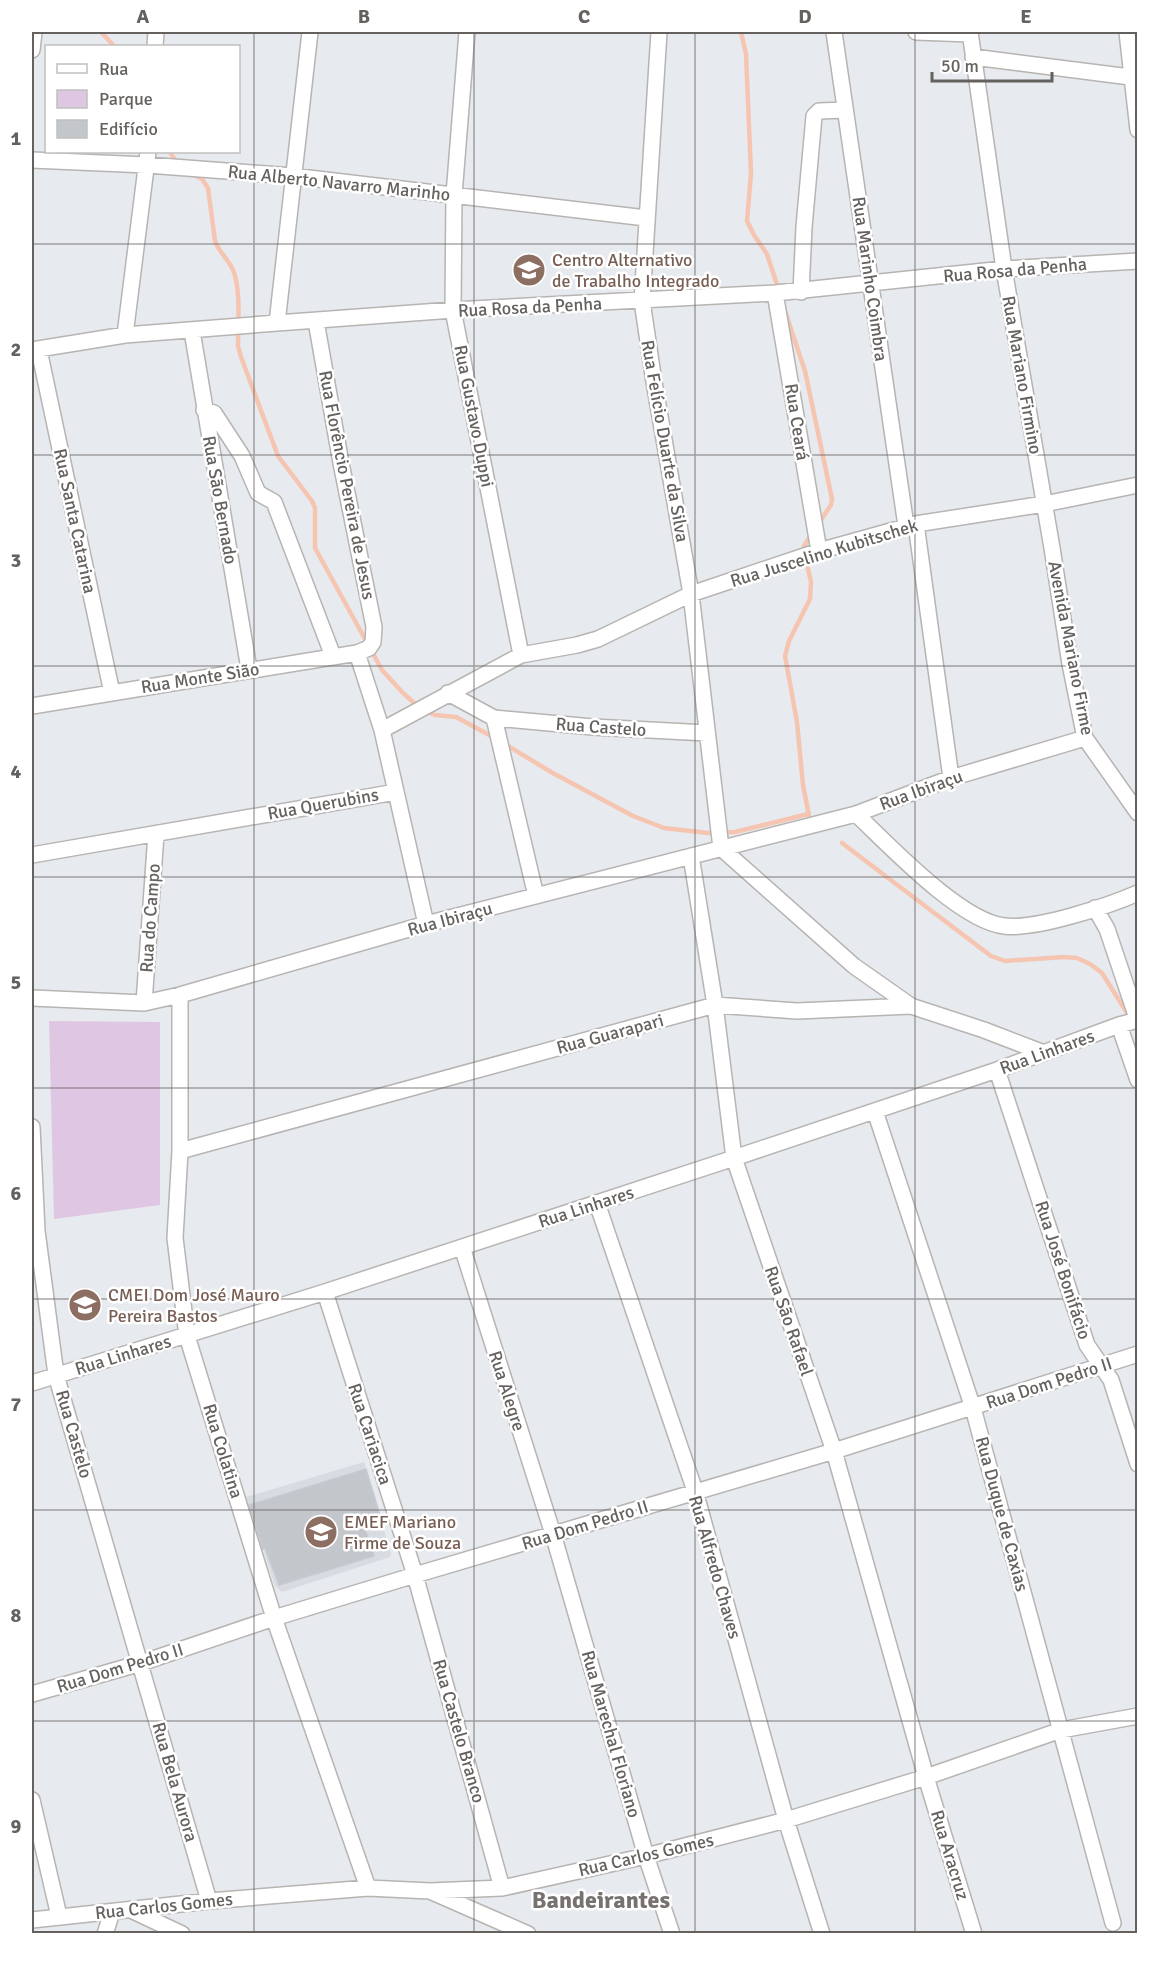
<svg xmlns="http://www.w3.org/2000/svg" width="1169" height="1965" font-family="Signika,sans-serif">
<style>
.education{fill:#d8dbe1}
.green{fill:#dfc7e3}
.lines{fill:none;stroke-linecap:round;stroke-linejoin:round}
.stream{stroke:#f5c5b1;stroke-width:4.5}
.building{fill:#c3c6ca;stroke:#c6cbd3;stroke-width:1.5}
.minor-casing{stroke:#b7b4b2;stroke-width:18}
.minor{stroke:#fff;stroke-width:15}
.grid{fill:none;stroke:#65615e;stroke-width:1.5;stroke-opacity:0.55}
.labels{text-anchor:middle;stroke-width:5;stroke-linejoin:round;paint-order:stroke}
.street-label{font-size:18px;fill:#65615e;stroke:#fff}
.education-label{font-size:18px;fill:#785e54;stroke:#fff;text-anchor:start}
.district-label{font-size:24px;font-weight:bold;fill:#77726f;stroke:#fff}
.neatline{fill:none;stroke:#65615e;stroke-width:2}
.grid-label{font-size:20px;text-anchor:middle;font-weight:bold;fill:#65615e}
</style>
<rect width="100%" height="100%" fill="#e7eaee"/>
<path class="education" d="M364,1462L391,1554L390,1557L282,1592L275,1586L246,1497Z"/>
<path class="green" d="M49,1021L160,1022V1205L54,1219Z"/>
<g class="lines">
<path class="stream" d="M101,32L114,46
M741,32L746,54L751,173L747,221L754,235L767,254L778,288
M170,152L177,163
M190,173L202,179L208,188L215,241C219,252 228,259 233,270C241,289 238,324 238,346L241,357L278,456L312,501L315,508V548L382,670L403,693L422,710L435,715L456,717L495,738
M784,308L805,371L832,499L831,505L819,523
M804,552V546L811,535
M806,560L811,582L810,599L789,641L785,656L797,722L803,785L809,816
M505,744L551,772L633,816L664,828L708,833L735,832L808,814
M842,843L991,956L1005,961L1064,957L1077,958L1090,964L1102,973L1129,1016"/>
</g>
<path class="building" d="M366,1469L380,1515L362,1520L374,1556L279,1585L265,1548L263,1549L249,1505Z"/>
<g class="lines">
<defs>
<path id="minor" d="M467,32L454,195L453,310L521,655
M659,32L642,301L654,382L691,594L721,848L854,966L911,1006
M834,32L906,526
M916,32L970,34
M970,32L1004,269L1052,548L1070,664L1085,738L1138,813
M1127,32L1138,130
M155,46L156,32
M32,50L34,32
M973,57L1138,78
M32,160L147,165L292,176L646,218
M801,292L804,227L814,116L819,111L845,110
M775,293L819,551
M277,323L310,32
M192,331L249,669
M125,335L148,152
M32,350L125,335L277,323L453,310L775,293L1004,269L1138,261
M39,350L112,693
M204,410L214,413L242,456L258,493L274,502L333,656
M916,524L951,778
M357,653L382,730L426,924
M448,693L494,718L536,896
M32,706L357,653L369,648L373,642L374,627L341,463L316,321
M494,718L593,727L707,733
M382,730L521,655L577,645L598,639L691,594L819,551L916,524L1044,504L1138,485
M856,814C889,845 960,921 1004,926C1036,930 1108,906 1138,893
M32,855L396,792
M691,856L715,1005L734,1158L834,1451L926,1777L974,1934
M1095,908L1107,929L1138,1021
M180,995V1151L175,1238L187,1336L274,1618L368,1888
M32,998L144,1003L180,995L426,924L856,814L951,778L1085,738
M144,1003L156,834
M1119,1025L1138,1080
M997,1070L1087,1345L1111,1380L1138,1464
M875,1111L973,1408L1113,1923
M32,1127L37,1231L56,1375L209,1901
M180,1151L715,1005L797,1011L911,1006L984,1030L1044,1053
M597,1203L695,1491L786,1820L822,1934
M462,1247L553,1534L646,1856L672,1934
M325,1292L415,1575L502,1888
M32,1383L325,1292L734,1158L997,1070L1119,1025L1138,1020
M32,1694L141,1663L274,1618L415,1575L834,1451L1138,1354
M32,1800L59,1916
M432,1892L528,1934
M131,1910L182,1934
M32,1920L209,1901L368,1888L430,1891L502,1888L646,1856L786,1820L926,1777L1061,1730L1138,1716
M105,1934L112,1912"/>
</defs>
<use href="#minor" class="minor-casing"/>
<use href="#minor" class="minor"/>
</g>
<path class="grid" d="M254,32V1934M474,32V1934M695,32V1934M915,32V1934M32,244H1138M32,455H1138M32,666H1138M32,877H1138M32,1088H1138M32,1299H1138M32,1510H1138M32,1721H1138"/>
<defs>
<symbol id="school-disc" viewBox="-11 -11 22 22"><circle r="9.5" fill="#8d6e63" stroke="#fff"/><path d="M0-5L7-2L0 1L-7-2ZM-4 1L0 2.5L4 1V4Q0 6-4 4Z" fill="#fff"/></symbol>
</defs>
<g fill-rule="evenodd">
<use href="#school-disc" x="510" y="251" width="38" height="38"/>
<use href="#school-disc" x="66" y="1286" width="38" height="38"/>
<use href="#school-disc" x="302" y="1513" width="38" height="38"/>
</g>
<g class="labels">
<g class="street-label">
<text transform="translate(339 183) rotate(6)" y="6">Rua Alberto Navarro Marinho</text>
<text transform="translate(1015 270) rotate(-5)" y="6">Rua Rosa da Penha</text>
<text transform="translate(870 279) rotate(82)" y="6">Rua Marinho Coimbra</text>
<text transform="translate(530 307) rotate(-3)" y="6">Rua Rosa da Penha</text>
<text transform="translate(1022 375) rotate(80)" y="6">Rua Mariano Firmino</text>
<text transform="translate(474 416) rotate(79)" y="6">Rua Gustavo Duppi</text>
<text transform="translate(797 422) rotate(81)" y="6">Rua Ceará</text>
<text transform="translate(665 441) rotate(80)" y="6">Rua Felício Duarte da Silva</text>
<text transform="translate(347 485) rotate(79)" y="6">Rua Florêncio Pereira de Jesus</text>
<text transform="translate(220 500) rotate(80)" y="6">Rua São Bernado</text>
<text transform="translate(75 521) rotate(78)" y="6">Rua Santa Catarina</text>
<text transform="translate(824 553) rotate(-17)" y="6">Rua Juscelino Kubitschek</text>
<text transform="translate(1071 648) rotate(79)" y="6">Avenida Mariano Firme</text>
<text transform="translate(200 678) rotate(-9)" y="6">Rua Monte Sião</text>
<text transform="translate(601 727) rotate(4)" y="6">Rua Castelo</text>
<text transform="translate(921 790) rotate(-20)" y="6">Rua Ibiraçu</text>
<text transform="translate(323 804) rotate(-10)" y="6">Rua Querubins</text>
<text transform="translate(150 918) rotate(-86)" y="6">Rua do Campo</text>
<text transform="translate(450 919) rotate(-15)" y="6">Rua Ibiraçu</text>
<text transform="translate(610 1034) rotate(-15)" y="6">Rua Guarapari</text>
<text transform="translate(1047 1052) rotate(-20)" y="6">Rua Linhares</text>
<text transform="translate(586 1207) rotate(-18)" y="6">Rua Linhares</text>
<text transform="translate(1063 1270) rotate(72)" y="6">Rua José Bonifácio</text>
<text transform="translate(789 1321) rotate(71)" y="6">Rua São Rafael</text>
<text transform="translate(123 1355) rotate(-17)" y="6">Rua Linhares</text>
<text transform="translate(1049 1383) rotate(-18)" y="6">Rua Dom Pedro II</text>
<text transform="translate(507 1391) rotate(72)" y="6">Rua Alegre</text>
<text transform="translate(74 1434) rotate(74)" y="6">Rua Castelo</text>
<text transform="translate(370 1434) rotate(72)" y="6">Rua Cariacica</text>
<text transform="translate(223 1451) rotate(73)" y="6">Rua Colatina</text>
<text transform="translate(1002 1514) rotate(75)" y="6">Rua Duque de Caxias</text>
<text transform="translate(585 1525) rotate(-17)" y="6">Rua Dom Pedro II</text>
<text transform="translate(715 1567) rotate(74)" y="6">Rua Alfredo Chaves</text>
<text transform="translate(120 1668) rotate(-17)" y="6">Rua Dom Pedro II</text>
<text transform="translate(459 1731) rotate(74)" y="6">Rua Castelo Branco</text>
<text transform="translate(611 1734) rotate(74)" y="6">Rua Marechal Floriano</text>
<text transform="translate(175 1782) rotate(74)" y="6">Rua Bela Aurora</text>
<text transform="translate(646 1855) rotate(-13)" y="6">Rua Carlos Gomes</text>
<text transform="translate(950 1855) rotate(73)" y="6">Rua Aracruz</text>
<text transform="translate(164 1906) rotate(-6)" y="6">Rua Carlos Gomes</text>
</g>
<g class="education-label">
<text x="552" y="266">Centro Alternativo<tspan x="552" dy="21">de Trabalho Integrado</tspan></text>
<text x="108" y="1301">CMEI Dom José Mauro<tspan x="108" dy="21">Pereira Bastos</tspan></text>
<text x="344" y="1528">EMEF Mariano<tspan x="344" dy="21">Firme de Souza</tspan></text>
</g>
<g class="district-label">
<text x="601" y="1908">Bandeirantes</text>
</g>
</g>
<rect width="1169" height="1965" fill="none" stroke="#ffffff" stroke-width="66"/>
<rect x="45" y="45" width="195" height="108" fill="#ffffff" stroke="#c1c0bf" stroke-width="1.5"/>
<rect x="57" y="64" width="30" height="9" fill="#ffffff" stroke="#c1c0bf" stroke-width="1.5"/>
<text x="99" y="75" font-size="18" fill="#65615e">Rua</text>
<rect x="57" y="90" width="30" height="18" fill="#dfc7e3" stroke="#c1c0bf" stroke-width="1.5"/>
<text x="99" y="105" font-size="18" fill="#65615e">Parque</text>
<rect x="57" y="120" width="30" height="18" fill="#c3c6ca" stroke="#c1c0bf" stroke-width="1.5"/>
<text x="99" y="135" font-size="18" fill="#65615e">Edifício</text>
<path d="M932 72v9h120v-9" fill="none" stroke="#65615e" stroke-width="3"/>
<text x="941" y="72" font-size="18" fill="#65615e" stroke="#ffffff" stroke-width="4.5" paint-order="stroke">50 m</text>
<rect x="33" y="33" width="1103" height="1899" class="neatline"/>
<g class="grid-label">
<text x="143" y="23">A</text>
<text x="364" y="23">B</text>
<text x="584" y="23">C</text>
<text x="805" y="23">D</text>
<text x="1026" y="23">E</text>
<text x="16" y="145">1</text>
<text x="16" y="356">2</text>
<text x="16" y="567">3</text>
<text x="16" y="778">4</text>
<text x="16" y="989">5</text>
<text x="16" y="1200">6</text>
<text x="16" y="1411">7</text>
<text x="16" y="1622">8</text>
<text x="16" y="1833">9</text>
</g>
</svg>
